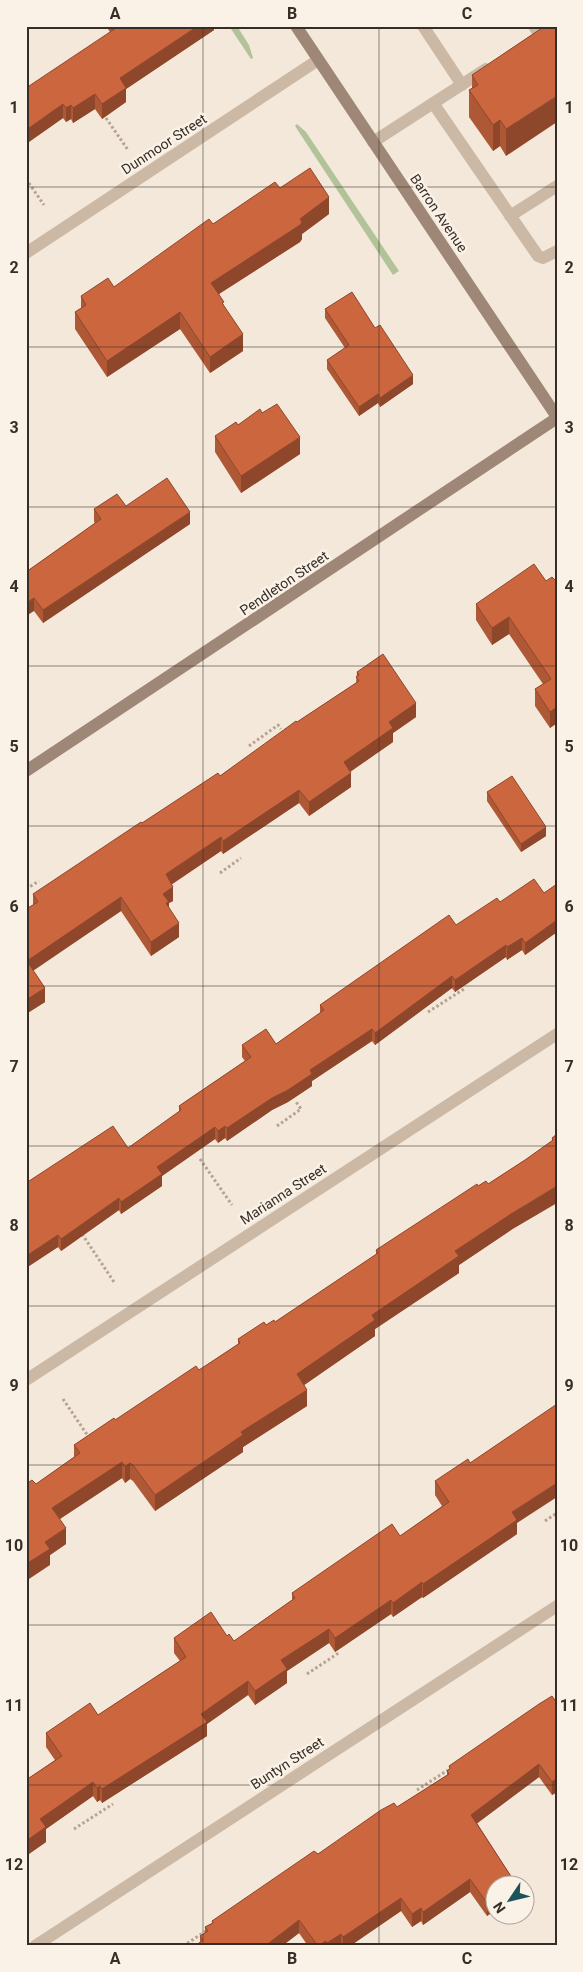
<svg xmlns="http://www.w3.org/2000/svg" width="583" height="1972" font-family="Roboto,sans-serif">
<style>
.green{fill:#b3c399}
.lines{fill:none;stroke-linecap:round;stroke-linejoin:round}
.path{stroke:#b7a290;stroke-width:3;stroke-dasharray:2.5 2.5;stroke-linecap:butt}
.service{stroke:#cbb8a5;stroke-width:12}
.minor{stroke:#cbb8a5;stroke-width:12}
.secondary{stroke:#9f8777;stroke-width:12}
.wall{fill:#af5836}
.shaded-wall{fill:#8f472c}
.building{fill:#cc663f;stroke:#8f472c}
.grid{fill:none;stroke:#372d27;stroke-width:1;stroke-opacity:0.55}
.labels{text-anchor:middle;stroke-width:5;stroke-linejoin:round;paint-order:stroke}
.street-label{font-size:14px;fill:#372d27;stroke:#faf2e7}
.neatline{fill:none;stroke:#372d27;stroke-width:2}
.grid-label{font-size:16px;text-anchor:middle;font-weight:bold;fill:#372d27}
</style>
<rect width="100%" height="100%" fill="#f3e8da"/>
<path class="green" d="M229,26H237L249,45L253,58L251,59Z
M297,124L306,132L399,271L393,275L295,126Z"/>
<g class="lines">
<path class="path" d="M106,118L128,150
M26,179L44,205
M249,746L278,725L281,729
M220,873L241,858
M26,889L39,881
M428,1012L464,989
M277,1126L301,1109L296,1102
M200,1159L232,1205
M82,1234L114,1282
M63,1399L90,1439
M545,1521L557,1513
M307,1674L340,1652
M417,1790L448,1770
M74,1829L113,1804
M183,1946L206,1931"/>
<path class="service" d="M423,26L462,85
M534,26L539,34
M433,103L538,256L543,258L557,251
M373,142L486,69
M510,216L557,186"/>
<path class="minor" d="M26,253L318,60
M26,1380L557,1034
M35,1946L557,1606"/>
<path class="secondary" d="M296,26L557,417
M26,771L557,418"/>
</g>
<path class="wall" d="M106,26H214V30L126,89V102L102,119L95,109L73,123L71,119L66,122L63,118L26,144L110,32Z
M545,26L506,156L500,146L493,151L469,117V90L472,88V75Z
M280,188L329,214L302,234V239L300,242L219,294L243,351L210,373L180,329L107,377L75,329V312L81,308V296L114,287L213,224Z
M325,309L413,384L380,407L378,403L359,416L327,369V360L345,348L325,318Z
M262,413L300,454L241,493L215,452V436Z
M126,506L190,524L43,623L34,611L26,572L95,523L94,522V509Z
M546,581L557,582V723L550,728L535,706V689L543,684L509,634L492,645L476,620V604Z
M357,672L416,717L393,733V742L350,772L351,787L309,816L299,803L223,854L221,851L171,885L173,901L169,903V908L179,937L151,956L121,911L33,970L45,1002L26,1014V909L33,905V894L142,823L220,776L297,722L356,683Z
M487,792L546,836L521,852L487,801Z
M557,884V932L525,955L522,950L507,960L506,957L455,992L452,988L375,1045L372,1041L312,1081V1086L288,1102L272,1110L227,1141L225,1138L218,1143L215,1139L162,1176V1186L121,1214L119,1210L61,1251L58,1247L26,1268L128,1148L179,1112V1106L245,1061L242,1057V1045L276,1044L320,1013V1005L456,925L500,902L544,893Z
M557,1134L511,1230L459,1265V1273L375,1329V1336L304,1385L307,1406L243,1447V1452L155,1511L133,1481L130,1479L125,1483L122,1478L60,1519L66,1544L50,1555V1565L36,1484L74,1457V1445L199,1370L238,1344V1339L266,1325L275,1322L376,1255V1250L478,1186L488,1184L525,1160L552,1142V1138Z
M435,1481L517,1523V1534L423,1598L422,1597L393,1617L391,1614L335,1652L329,1643L287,1671V1683L255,1705L248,1695L207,1724V1736L102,1803L100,1800L97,1802L93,1796L46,1829V1842L26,1856V1780L55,1760L46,1747V1733L98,1715L180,1661L174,1653V1638L227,1636L234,1641L292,1600V1593L400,1536L442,1506L435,1495Z
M557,1703V1792L552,1795L539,1777L477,1823L516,1884L487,1916L470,1892L423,1925L421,1921L412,1927L401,1911L350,1946H308L299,1933L282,1946H195L200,1942V1936L205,1933V1927L212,1923V1921L318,1854L397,1807L447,1775V1771L449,1769V1766Z"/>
<path class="shaded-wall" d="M198,26H214V30L126,89V102L102,119V104L120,78Z
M95,94V109L73,123V108Z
M557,96V122L506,156V129Z
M63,104V118L26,144V130Z
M71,105V119L66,122V108Z
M500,120V146L493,151V125Z
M329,197V214L302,234V239L300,242L211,299V283L300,219Z
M180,312V329L107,377V361Z
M243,334V351L210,373V357Z
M413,375V384L380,407V398Z
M378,394V403L359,416V407Z
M300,437V454L241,493V476Z
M190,512V524L43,623V610Z
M34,598V611L26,616V603Z
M509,617V634L492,645V628Z
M416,703V717L393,733V742L344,776V762L389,722Z
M557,707V723L550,728V712Z
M351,773V787L309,816V802Z
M299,790V803L223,854V841Z
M546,827V836L521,852V844Z
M221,837V851L166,888V874Z
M173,887V901L169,903V915L163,894Z
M121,897V911L27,975V961Z
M557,920V932L525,955V943Z
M179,923V937L151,956V942Z
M522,938V950L507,960V947Z
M506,945V957L455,992V980Z
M452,976V988L375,1045V1033Z
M45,988V1002L26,1014V1000Z
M372,1029V1041L312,1081V1086L288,1102L272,1110L227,1141V1128L310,1070Z
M225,1126V1138L218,1143V1131Z
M215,1127V1139L162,1176V1186L121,1214V1202L157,1167Z
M557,1186V1203L511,1230L459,1265V1273L375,1329V1336L297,1390V1374L455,1251L511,1214Z
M119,1198V1210L61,1251V1239Z
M58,1235V1247L26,1268V1256Z
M307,1390V1406L243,1447V1452L155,1511V1495L241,1432Z
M122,1462V1478L52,1524V1508Z
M130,1463V1479L125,1483V1467Z
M557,1483V1497L517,1523V1534L423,1598V1584L512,1512Z
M66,1528V1544L50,1555V1565L26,1581V1564L45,1542Z
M422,1582V1597L393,1617V1603Z
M391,1600V1614L335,1652V1638Z
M329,1629V1643L287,1671V1683L255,1705V1691L281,1660Z
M248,1681V1695L207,1724V1736L102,1803V1789L201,1714Z
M539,1764V1777L471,1828V1815Z
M557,1778V1792L552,1795V1782Z
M93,1782V1796L46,1829V1842L26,1856V1841L40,1819Z
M100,1786V1800L97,1802V1788Z
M470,1879V1892L423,1925V1912Z
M496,1897V1910L487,1916V1903Z
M401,1898V1911L350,1946H343V1937Z
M421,1908V1921L412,1927V1914Z
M299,1920V1933L282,1946H265Z
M341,1934V1946H327V1943Z
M326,1941V1946H318Z"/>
<path class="building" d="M116,26H198L120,78L126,88L102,104L95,94L73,108L71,105L66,108L63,104L26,130V88L116,28Z
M545,26H557V96L506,129L500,120L493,125L469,90L478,85L472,75Z
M310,168L329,197L300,219L302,222L300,225L211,283L224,302L222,303L243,334L210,357L180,312L107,361L75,312L86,305L81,296L108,278L114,287L209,219L213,224L275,182L280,188Z
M352,292L375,328L380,325L413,375L380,398L378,394L359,407L327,360L349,345L325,309Z
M277,404L300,437L241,476L215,436L236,422L238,425L260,409L262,413Z
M167,478L190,512L43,610L34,598L26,603V572L101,519L94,509L117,494L126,506Z
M534,564L546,581L552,577L557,582V707L550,712L535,689L551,679L509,617L492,628L476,604Z
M383,654L416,703L389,722L393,728L344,762L351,773L309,802L299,790L223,841L221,837L166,874L173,887L163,894L169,902L166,903L179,923L151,942L121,897L27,961L45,988L26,1000V909L38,902L33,894L141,822L142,823L218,773L220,776L296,721L297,722L359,681L356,677L359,675L357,672Z
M512,776L546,827L521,844L487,792Z
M534,879L544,893L557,884V920L525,943L522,938L507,947L506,945L455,980L452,976L375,1033L372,1029L310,1070L312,1074L288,1090L272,1098L227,1128L225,1126L218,1131L215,1127L157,1167L162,1174L121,1202L119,1198L61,1239L58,1235L26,1256V1183L113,1126L128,1148L181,1110L179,1106L251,1057L242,1045L266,1029L276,1044L324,1010L320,1005L449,915L456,925L497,898L500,902Z
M557,1134V1186L511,1214L455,1251L459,1256L372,1315L375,1320L297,1374L307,1390L241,1432L243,1435L155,1495L133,1465L130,1463L125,1467L122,1462L52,1508L66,1528L45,1542L50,1549L26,1564V1484L32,1480L36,1484L80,1453L74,1445L114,1418L115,1420L196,1366L199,1370L240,1343L238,1339L264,1322L266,1325L274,1320L275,1322L378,1253L376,1250L477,1184L478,1186L486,1181L488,1184L525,1160L553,1140L552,1138Z
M557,1404V1483L512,1512L517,1520L423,1584L422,1582L393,1603L391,1600L335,1638L329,1629L281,1660L287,1669L255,1691L248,1681L201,1714L207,1722L102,1789L100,1786L97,1788L93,1782L40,1819L46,1827L26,1841V1780L62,1756L46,1733L90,1703L98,1715L186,1657L174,1638L211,1612L227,1636L229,1634L234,1641L295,1598L292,1593L392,1524L400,1536L449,1502L435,1481L468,1459L470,1463Z
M552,1696L557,1703V1778L552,1782L539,1764L471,1815L516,1884H496V1897L487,1903L470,1879L423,1912L421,1908L412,1914L401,1898L343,1937L341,1934L327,1943L326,1941L318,1946L299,1920L265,1946H195L203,1940L200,1936L208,1931L205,1927L213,1923L212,1921L314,1851L318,1854L381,1810L394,1803L397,1807L449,1774L447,1771L450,1768L449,1766L539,1704Z"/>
<path class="grid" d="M203,26V1946M379,26V1946M26,187H557M26,347H557M26,507H557M26,666H557M26,826H557M26,986H557M26,1146H557M26,1306H557M26,1465H557M26,1625H557M26,1785H557"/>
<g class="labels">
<g class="street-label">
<text transform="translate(164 144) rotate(-33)" y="5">Dunmoor Street</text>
<text transform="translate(439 213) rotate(56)" y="5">Barron Avenue</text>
<text transform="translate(284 583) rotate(-34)" y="5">Pendleton Street</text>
<text transform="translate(283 1194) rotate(-33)" y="5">Marianna Street</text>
<text transform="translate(287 1763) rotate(-33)" y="5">Buntyn Street</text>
</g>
</g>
<rect width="583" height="1972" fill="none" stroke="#faf2e7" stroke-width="55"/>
<g transform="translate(510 1900) rotate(235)"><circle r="24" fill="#faf2e7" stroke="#aca39a"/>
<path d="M0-4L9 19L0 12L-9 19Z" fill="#1b545a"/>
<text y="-8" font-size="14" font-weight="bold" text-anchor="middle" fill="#372d27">N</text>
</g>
<rect x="28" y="28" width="528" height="1916" class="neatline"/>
<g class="grid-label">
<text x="115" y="19">A</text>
<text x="292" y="19">B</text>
<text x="467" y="19">C</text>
<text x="14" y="113">1</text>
<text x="569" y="113">1</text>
<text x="14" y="273">2</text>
<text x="569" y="273">2</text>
<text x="14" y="433">3</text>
<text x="569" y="433">3</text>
<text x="14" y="592">4</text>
<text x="569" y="592">4</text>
<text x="14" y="752">5</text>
<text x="569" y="752">5</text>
<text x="14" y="912">6</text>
<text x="569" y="912">6</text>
<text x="14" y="1072">7</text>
<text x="569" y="1072">7</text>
<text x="14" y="1231">8</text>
<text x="569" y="1231">8</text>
<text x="14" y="1391">9</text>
<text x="569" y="1391">9</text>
<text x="14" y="1551">10</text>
<text x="569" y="1551">10</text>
<text x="14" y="1711">11</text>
<text x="569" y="1711">11</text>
<text x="14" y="1870">12</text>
<text x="569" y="1870">12</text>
<text x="115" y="1964">A</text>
<text x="292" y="1964">B</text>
<text x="467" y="1964">C</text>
</g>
</svg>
